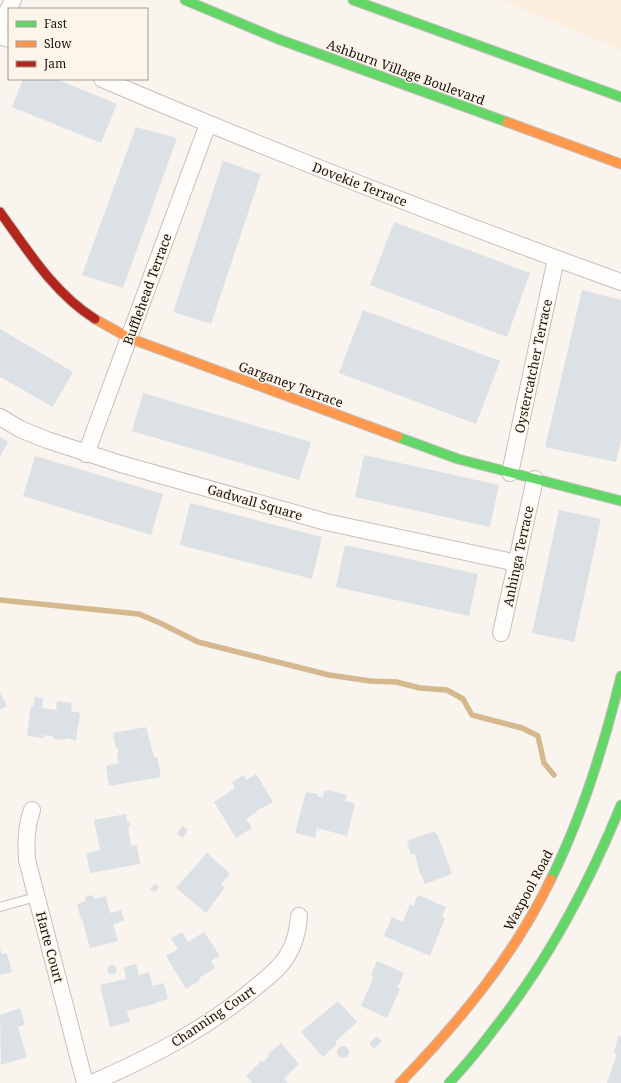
<svg xmlns="http://www.w3.org/2000/svg" width="621" height="1083" viewBox="0 0 621 1083" font-family="'Noto Serif',serif">
  <style>
    .built { fill: #fbeedf }
    .lines { fill: none; stroke-linecap: round; stroke-linejoin: round }
    .stream { stroke: #d5b88d; stroke-width: 5.5 }
    .building { fill: #dce1e6 }
    .lane-casing { stroke: #c5c0ba; stroke-width: 10 }
    .street-casing { stroke: #c5c0ba; stroke-width: 18 }
    .fast-casing { stroke: #c5c0ba; stroke-width: 11 }
    .slow-casing { stroke: #c5c0ba; stroke-width: 11 }
    .jam-casing { stroke: #c5c0ba; stroke-width: 11 }
    .lane { stroke: #fefdfc; stroke-width: 8 }
    .street { stroke: #fefdfc; stroke-width: 16 }
    .fast { stroke: #63d668; stroke-width: 9 }
    .slow { stroke: #ff974d; stroke-width: 9 }
    .jam { stroke: #b3261e; stroke-width: 9 }
    .labels { text-anchor: middle; dominant-baseline: central; stroke-width: 3; stroke-linejoin: round; paint-order: stroke }
    .street-label { font-size: 13px; fill: #18130d; stroke: #fdf5ea }
  </style>
  <rect width="100%" height="100%" fill="#f9f4ee"/>
  <path class="built" d="M501 0H621V50Z"/>
  <g class="lines">
    <path class="stream" d="M0 600 139 614 160 623 198 642 329 675 370 681 396 682 420 688 447 690 463 699 472 715 522 728 538 736 544 763 554 775"/>
  </g>
  <g class="building">
    <path d="M23 79H56L117 104 101 143 12 107Z"/>
    <path d="M136 127 177 138 123 288 82 275Z"/>
    <path d="M223 161 261 174 211 324 173 312Z"/>
    <path d="M394 222 530 273 507 337 370 285Z"/>
    <path d="M582 290 621 300V440L616 462 545 447Z"/>
    <path d="M363 310 500 361 476 424 339 373Z"/>
    <path d="M0 329 73 372 53 407 0 377Z"/>
    <path d="M143 393 311 442 299 480 132 431Z"/>
    <path d="M0 437 8 442 0 457Z"/>
    <path d="M364 455 499 485 490 527 355 497Z"/>
    <path d="M35 456 163 494 151 535 23 496Z"/>
    <path d="M190 503 322 537 312 579 180 545Z"/>
    <path d="M559 510 601 519 574 642 532 633Z"/>
    <path d="M345 545 478 574 469 616 336 587Z"/>
    <path d="M0 693 7 706 0 710Z"/>
    <path d="M35 697 43 698 42 708 56 710 57 701 72 703 71 711 80 713 76 740 65 738V740L54 739V737L44 735V738L27 736 31 706H33Z"/>
    <path d="M146 727 154 757H157L161 777 109 786 106 766 119 763 117 754 118 753V748L116 749 113 733Z"/>
    <path d="M256 774 273 802 256 811 257 812 246 819 252 828 236 838 214 802 235 788 232 782 244 775 246 780Z"/>
    <path d="M328 790 347 795 345 801 355 804 347 836 317 828 315 838 295 833 306 792 318 794 317 796 323 797 324 792Z"/>
    <path d="M126 814 127 822H129L130 827H128L131 846 137 845 140 864 90 873 86 853 100 850 94 820Z"/>
    <path d="M182 826 188 830 183 838 177 834Z"/>
    <path d="M435 831 437 835 438 834 440 844 441 843 452 874 425 884 421 874H420L415 854 411 855 407 841Z"/>
    <path d="M207 853 230 874 221 884 225 887 206 913 176 888Z"/>
    <path d="M155 884 159 887 155 892 150 889Z"/>
    <path d="M93 895 94 899 106 896 110 913 121 910 124 921 113 924 118 941 90 948 82 919 81 920 77 904 86 901 85 897Z"/>
    <path d="M418 895 446 907 442 917 445 918 430 956 384 936 392 917 403 922 410 904 413 906Z"/>
    <path d="M182 932 188 942 204 932 220 956 211 961 215 968 199 978 200 980 186 989 166 956 178 949 171 938Z"/>
    <path d="M0 949 2 954 7 953 12 972 0 975Z"/>
    <path d="M377 961 404 973 397 988 400 989 387 1018 361 1006 374 976 371 975Z"/>
    <path d="M136 964 139 975 149 972 153 986 164 983 168 999 157 1002 158 1003 127 1011 130 1022 110 1027 100 985 126 979 124 967Z"/>
    <circle cx="112" cy="970" r="4.5"/>
    <path d="M338 1001 357 1022 335 1042 337 1044 323 1057 301 1032Z"/>
    <path d="M20 1008 25 1025 18 1027 27 1057 1 1065 0 1015Z"/>
    <path d="M377 1036 382 1041 374 1049 369 1043Z"/>
    <path d="M618 1036H621V1083H607L617 1054 614 1053Z"/>
    <path d="M281 1043 299 1064 284 1078 288 1083H252L246 1076 262 1060 263 1062 269 1056 268 1054Z"/>
    <circle cx="343" cy="1052" r="6"/>
  </g>
  <g class="lines">
    <g class="lane-casing">
      <path id="lane" d="M0 907 36 897"/>
    </g>
    <g class="street-casing">
      <g id="street">
        <path d="M0 26 13 0"/>
        <path d="M0 36 9 39"/>
        <path d="M102 79C273 152 446 219 621 282"/>
        <path d="M0 417 20 429 47 440 121 464 326 522 517 563"/>
        <path d="M86 454 208 124"/>
        <path d="M510 473 556 259"/>
        <path d="M501 633 535 479"/>
        <path d="M32 810C26 827 26 842 27 860L85 1083"/>
        <path d="M92 1083C151 1057 208 1028 257 986 267 978 280 968 287 956 295 944 298 931 299 916"/>
      </g>
    </g>
    <g class="fast-casing">
      <g id="fast">
        <path d="M185 0 278 39 507 122"/>
        <path d="M353 0 621 97"/>
        <path d="M398 437 458 459 621 501"/>
        <path d="M551 879C583 814 604 746 621 676"/>
        <path d="M449 1083C465 1066 480 1048 494 1029 548 961 588 886 621 805"/>
      </g>
    </g>
    <g class="slow-casing">
      <g id="slow">
        <path d="M507 122 621 164"/>
        <path d="M95 319 129 338 398 437"/>
        <path d="M400 1083C459 1022 514 956 551 879"/>
      </g>
    </g>
    <g class="jam-casing">
      <path id="jam" d="M0 212C28 251 54 293 95 319"/>
    </g>
    <use href="#lane" class="lane"/>
    <use href="#street" class="street"/>
    <use href="#fast" class="fast"/>
    <use href="#slow" class="slow"/>
    <use href="#jam" class="jam"/>
  </g>
  <g class="labels">
    <g class="street-label">
      <text transform="translate(406 72) rotate(20)">Ashburn Village Boulevard</text>
      <text transform="translate(360 184) rotate(21)">Dovekie Terrace</text>
      <text transform="translate(147 289) rotate(-70)">Bufflehead Terrace</text>
      <text transform="translate(533 366) rotate(-78)">Oystercatcher Terrace</text>
      <text transform="translate(291 384) rotate(20)">Garganey Terrace</text>
      <text transform="translate(255 502) rotate(16)">Gadwall Square</text>
      <text transform="translate(518 556) rotate(-78)">Anhinga Terrace</text>
      <text transform="translate(528 890) rotate(-62)">Waxpool Road</text>
      <text transform="translate(50 947) rotate(75)">Harte Court</text>
      <text transform="translate(213 1016) rotate(-34)">Channing Court</text>
    </g>
  </g>
  <rect x="8" y="8" width="140" height="72" fill="#fdf5ea" stroke="#a19b92"/>
  <rect x="16" y="21" width="20" height="6" fill="#63d668" stroke="#a19b92"/>
  <text x="44" y="28" font-size="12" fill="#18130d">Fast</text>
  <rect x="16" y="41" width="20" height="6" fill="#ff974d" stroke="#a19b92"/>
  <text x="44" y="48" font-size="12" fill="#18130d">Slow</text>
  <rect x="16" y="61" width="20" height="6" fill="#b3261e" stroke="#a19b92"/>
  <text x="44" y="68" font-size="12" fill="#18130d">Jam</text>
</svg>
